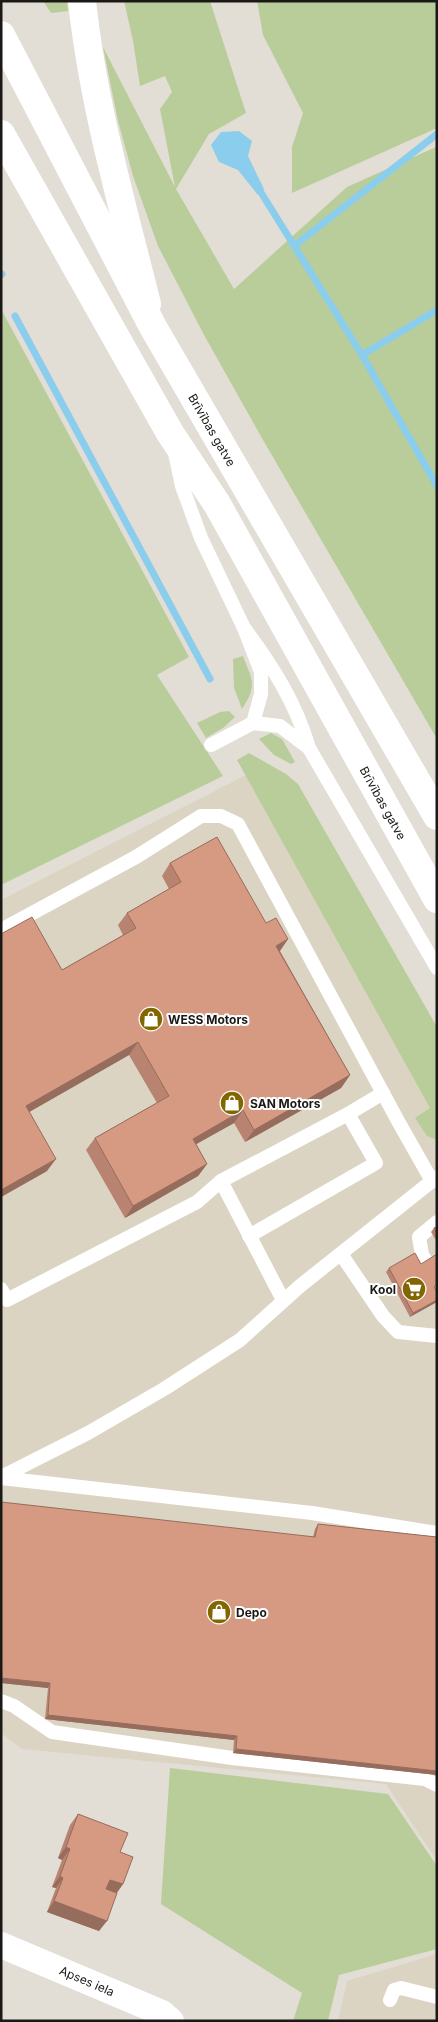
<svg xmlns="http://www.w3.org/2000/svg" width="438" height="2022" viewBox="0 0 438 2022" font-family="Inter,sans-serif">
  <style>
    .built { fill: #dbd4c3 }
    .green { fill: #b9cd9b }
    .water { fill: #8bcdec }
    .lines { fill: none; stroke-linecap: round; stroke-linejoin: round }
    .stream { stroke: #8bcdec; stroke-width: 7 }
    .lane { stroke: #fff; stroke-width: 14 }
    .street { stroke: #fff; stroke-width: 26 }
    .secondary { stroke: #fff; stroke-width: 28 }
    .highway { stroke: #fff; stroke-width: 28 }
    .wall { fill: #b88471 }
    .shaded-wall { fill: #966c5c }
    .building { fill: #d69a83; stroke: #966c5c }
    .labels { text-anchor: middle; dominant-baseline: central; stroke-width: 4; stroke-linejoin: round; paint-order: stroke }
    .street-label { font-size: 12px; fill: #1a1916; stroke: #fff }
    .poi-label { font-size: 12px; font-weight: bold; fill: #1a1916; stroke: #fff; text-anchor: start }
  </style>
  <rect width="100%" height="100%" fill="#e2ded5"/>
  <g class="built">
    <path d="M254 771 437 1106V1861L386 1784 22 1749 1 1733V900Z"/>
    <path d="M437 1954V2021H338L347 1981Z"/>
  </g>
  <g class="green">
    <path d="M43 1H67L68 11 51 13Z"/>
    <path d="M124 1H210L246 113 209 134 176 189 234 289 347 187 436 147 437 148V739L263 440 204 335 158 246 133 176 118 121 103 47 175 187 160 109 172 92 165 76 140 86 133 41Z"/>
    <path d="M257 1H437V128L292 193V147L303 113 263 35Z"/>
    <path d="M1 309 189 657 157 675 223 776 1 885Z"/>
    <path d="M243 656C252 680 258 685 242 709L234 688 233 659Z"/>
    <path d="M229 711 235 717 223 728 206 738 197 723 220 712Z"/>
    <path d="M271 733 282 739 295 762 291 764 274 755 259 739Z"/>
    <path d="M249 753 286 774 298 784 437 1027V1140L427 1136 415 1118 430 1108 237 760Z"/>
    <path d="M170 1768 388 1794 437 1866V1949L339 1975 328 2021H293L302 1993 161 1904Z"/>
  </g>
  <path class="water" d="M239 131 252 141 248 156 264 189 258 195 238 170 219 162 211 145 221 132Z"/>
  <g class="lines">
    <g class="stream">
      <path d="M257 186 362 355 437 486"/>
      <path d="M294 246 437 134"/>
      <path d="M1 275 2 274"/>
      <path d="M15 316 210 679"/>
      <path d="M362 355 437 310"/>
    </g>
    <g class="lane">
      <path d="M175 453 182 486 201 538 244 628 261 672V694L253 723"/>
      <path d="M244 628C272 665 296 703 309 748L437 968"/>
      <path d="M211 745 253 723 280 726 309 748"/>
      <path d="M1 930 136 857 201 816H221L238 824 398 1121 432 1181"/>
      <path d="M221 1181 348 1114 383 1093"/>
      <path d="M437 1222 419 1237 422 1255 437 1277"/>
      <path d="M249 1236 376 1163 348 1114"/>
      <path d="M341 1254 383 1316 398 1332 437 1336"/>
      <path d="M1 1289 7 1300 197 1202 221 1181 283 1300"/>
      <path d="M1 1477 88 1433 164 1389 240 1340 300 1286 437 1177"/>
      <path d="M1 1478 312 1513 437 1533"/>
      <path d="M1 1701 14 1706 52 1732 232 1758 425 1779 437 1785"/>
      <path d="M390 2000 394 1990 401 1988 437 1997"/>
    </g>
    <path class="street" d="M1 1945 162 2013 171 2021"/>
    <path class="secondary" d="M82 1C93 104 122 204 147 304"/>
    <g class="highway">
      <path d="M1 35 153 327 437 816"/>
      <path d="M1 134 170 433 217 504 437 899"/>
    </g>
  </g>
  <g class="wall">
    <path d="M170 863 266 923 288 939 280 951 350 1075 341 1088 245 1142 234 1123 196 1144 207 1164 198 1176 125 1218 86 1150 95 1138 157 1103 129 1055 29 1112 47 1171 1 1197 62 970 123 935 118 925 127 913 169 889 162 876Z"/>
    <path d="M437 1227V1242L431 1232 434 1228Z"/>
    <path d="M389 1268 435 1289 410 1317 386 1272Z"/>
    <path d="M318 1524 437 1537V1775L233 1753 234 1740 45 1719 48 1688 1 1683 313 1537 315 1529Z"/>
    <path d="M78 1814 120 1852 123 1884 117 1893 99 1931 47 1912 56 1888 52 1887 62 1860 58 1858 70 1825Z"/>
  </g>
  <g class="shaded-wall">
    <path d="M288 939 279 952 276 946Z"/>
    <path d="M138 1042 129 1055 17 1119 26 1106Z"/>
    <path d="M350 1075 341 1088 245 1142 254 1130Z"/>
    <path d="M243 1110 234 1123 184 1151 193 1139Z"/>
    <path d="M56 1159 47 1171 1 1197V1190Z"/>
    <path d="M207 1164 198 1176 125 1218 133 1206Z"/>
    <path d="M437 1300V1302L410 1317 413 1313Z"/>
    <path d="M1 1678 50 1683 48 1688 1 1683Z"/>
    <path d="M48 1715 237 1736 234 1740 45 1719Z"/>
    <path d="M236 1749 437 1771V1775L233 1753Z"/>
    <path d="M66 1847 70 1849 62 1860 58 1858Z"/>
    <path d="M60 1876 63 1878 56 1888 52 1887Z"/>
    <path d="M110 1880 123 1884 115 1895 103 1890Z"/>
    <path d="M54 1901 107 1921 99 1931 47 1912Z"/>
  </g>
  <g class="building">
    <path d="M217 837 266 923 276 918 288 939 276 946 350 1075 254 1130 243 1110 193 1139 207 1164 133 1206 95 1138 169 1096 138 1042 26 1106 56 1159 1 1190V934L32 917 62 970 136 928 127 913 181 882 170 863Z"/>
    <path d="M437 1227V1233L434 1228Z"/>
    <path d="M415 1253 421 1264 437 1254V1285L434 1287 437 1292V1300L413 1313 389 1268Z"/>
    <path d="M1 1502 315 1537 318 1524 437 1537V1771L236 1749 237 1736 48 1715 50 1683 1 1678Z"/>
    <path d="M78 1814 128 1833 120 1852 133 1857 123 1884 110 1880 106 1889 117 1893 107 1921 54 1901 63 1878 60 1876 70 1849 66 1847Z"/>
  </g>
  <defs>
    <g id="shop-disc" transform="scale(1.25)"><circle r="9.5" fill="#826700" stroke="#fff"/><path d="M-5-2.5h2.3a2.7 3.5 0 0 1 5.4 0H5L5.5 6h-11ZM-1.5-2.5h3a1.5 2.3 0 0 0-3 0Z" fill="#fff"/></g>
    <g id="supermarket-disc" transform="scale(1.25)"><circle r="9.5" fill="#826700" stroke="#fff"/><path d="M-6-5.5h2.5l.6 2H6L4.5 2H-2.5L-4.4-4H-6ZM-1.5 3.2a1.3 1.3 0 1 0 .1 0ZM3 3.2a1.3 1.3 0 1 0 .1 0Z" fill="#fff"/></g>
  </defs>
  <g fill-rule="evenodd">
    <use href="#shop-disc" x="151" y="1019"/>
    <use href="#shop-disc" x="232" y="1103"/>
    <use href="#supermarket-disc" x="414" y="1289"/>
    <use href="#shop-disc" x="219" y="1612"/>
  </g>
  <g class="labels">
    <g class="street-label">
      <text transform="translate(212 430) rotate(60)">Brīvības gatve</text>
      <text transform="translate(383 803) rotate(61)">Brīvības gatve</text>
      <text transform="translate(87 1981) rotate(23)">Apses iela</text>
    </g>
    <g class="poi-label">
      <text x="168" y="1019">WESS Motors</text>
      <text x="250" y="1103">SAN Motors</text>
      <text x="396" y="1289" text-anchor="end">Kool</text>
      <text x="236" y="1612">Depo</text>
    </g>
  </g>
  <rect width="438" height="2022" fill="none" stroke="#1a1916" stroke-width="5"/>
</svg>
